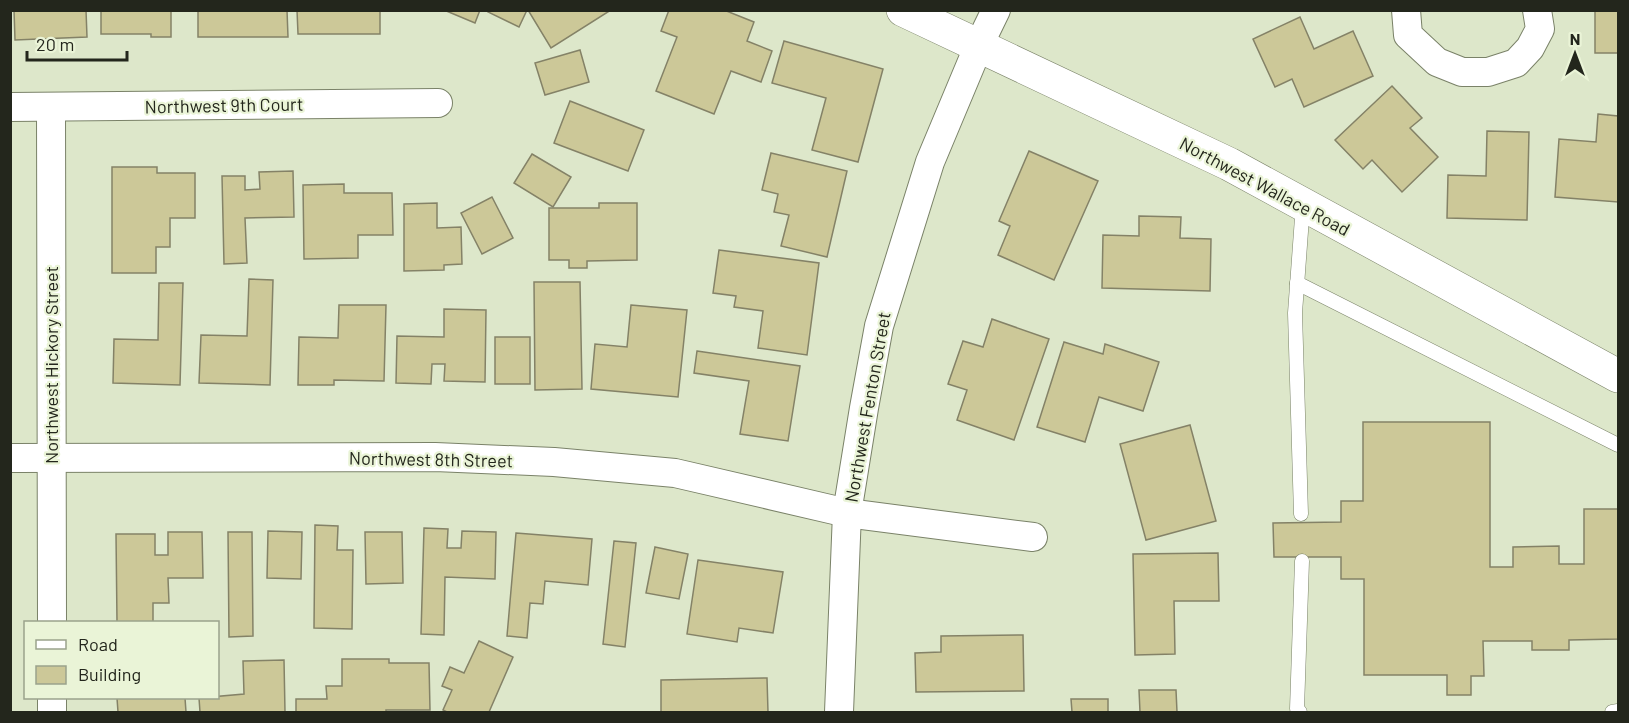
<svg xmlns="http://www.w3.org/2000/svg" width="1629" height="723" viewBox="0 0 1629 723" font-family="Barlow,sans-serif">
  <style>
    .building { fill: #ccc898; stroke: #848267; stroke-width: 1.5 }
    .lines { fill: none; stroke-linecap: round; stroke-linejoin: round }
    .service-casing { stroke: #7a8268; stroke-width: 15 }
    .minor-casing { stroke: #7a8268; stroke-width: 30 }
    .tertiary-casing { stroke: #7a8268; stroke-width: 34 }
    .service { stroke: #fff; stroke-width: 14 }
    .minor { stroke: #fff; stroke-width: 28 }
    .tertiary { stroke: #fff; stroke-width: 33 }
    .labels { text-anchor: middle; dominant-baseline: central; stroke-width: 4.5; stroke-linejoin: round; paint-order: stroke }
    .street-label { font-size: 18px; fill: #23261c; stroke: #eaf4d7 }
  </style>
  <rect width="100%" height="100%" fill="#dde7ca"/>
  <g class="building">
    <path d="M14 10H86L87 37 15 40Z"/>
    <path d="M101 10H171V37H151V34H101Z"/>
    <path d="M198 10H287L288 37H198Z"/>
    <path d="M297 10H380V34H298Z"/>
    <path d="M444 10H480L475 23Z"/>
    <path d="M489 10H527L519 27 488 12Z"/>
    <path d="M528 10H611L551 48Z"/>
    <path d="M669 10H724L754 22 747 41 772 51 761 82 731 71 714 114 656 91 677 37 661 31Z"/>
    <rect x="1595" y="10" width="23" height="43"/>
    <path d="M1300 17 1314 49 1353 31 1373 76 1304 107 1292 79 1275 87 1253 39Z"/>
    <path d="M784 41 883 69 858 162 812 150 826 98 772 83Z"/>
    <path d="M580 50 589 82 545 95 535 63Z"/>
    <path d="M1392 86 1422 118 1410 128 1438 157 1402 192 1372 160 1363 169 1335 140Z"/>
    <path d="M570 101 644 130 628 171 554 143Z"/>
    <path d="M1598 114 1618 116V202L1555 197 1559 139 1596 142Z"/>
    <path d="M1487 131 1529 132 1527 220 1447 218 1448 175 1486 176Z"/>
    <path d="M1029 151 1098 181 1054 280 998 255 1010 226 999 221Z"/>
    <path d="M771 153 847 171 827 257 781 246 789 215 774 212 778 194 762 190Z"/>
    <path d="M532 154 571 177 553 207 514 183Z"/>
    <path d="M112 167H157V173H195V218H170V247H156V273H112Z"/>
    <path d="M293 171 294 217 245 218 247 263 224 264 222 176H245V190L260 189 259 172Z"/>
    <path d="M344 184V193H392L393 235H358V258L304 259 303 185Z"/>
    <path d="M492 197 513 238 482 254 461 213Z"/>
    <path d="M437 203V228L461 227 462 264 444 265V270L404 271V204Z"/>
    <path d="M599 203H637V260L587 261V268H569V260H549V208H599Z"/>
    <path d="M1139 216 1181 217 1180 238 1211 239 1210 291 1102 288 1103 235 1139 236Z"/>
    <path d="M719 250 819 263 807 355 758 348 763 311 734 307 736 296 713 293Z"/>
    <path d="M249 279 273 280 270 385 199 383 201 335 247 336Z"/>
    <path d="M534 282H580L582 389 535 390Z"/>
    <path d="M159 283H183L180 385 113 383 114 339 158 340Z"/>
    <path d="M339 305H386L384 381 334 380V385H298L299 337 338 338Z"/>
    <path d="M631 305 687 310 678 397 591 389 595 344 627 347Z"/>
    <path d="M444 309 486 310 485 382 444 381 445 364H432L431 384 396 383 397 336 444 337Z"/>
    <path d="M992 319 1049 339 1014 440 957 420 967 390 948 384 963 341 983 347Z"/>
    <rect x="495" y="337" width="35" height="47"/>
    <path d="M1064 342 1103 354 1105 344 1159 362 1143 411 1099 397 1085 442 1037 427Z"/>
    <path d="M697 351 800 366 788 441 740 434 749 381 694 373Z"/>
    <path d="M1363 422H1490V567H1513V547L1559 546V564H1584V509H1618V639L1569 640V650H1532V641H1483L1484 676H1471V695H1447V675H1364V579H1341V557H1274L1273 523 1341 522V501H1363Z"/>
    <path d="M1190 425 1216 521 1146 540 1120 444Z"/>
    <path d="M315 525 338 526 337 550H353L352 629 314 628Z"/>
    <path d="M424 528 448 529 447 548H461L462 531 496 532 495 579 445 577 444 635 421 634Z"/>
    <path d="M268 531 302 532 301 579 267 578Z"/>
    <path d="M168 532H202L203 578H168L169 603H153V622H117L116 534H155V555H168Z"/>
    <path d="M228 532H252L253 636 229 637Z"/>
    <path d="M365 532H402L403 583 366 584Z"/>
    <path d="M516 533 592 539 588 585 545 581 543 604 530 603 527 638 507 636Z"/>
    <path d="M614 541 636 543 625 647 603 644Z"/>
    <path d="M655 547 688 554 679 599 646 593Z"/>
    <path d="M1218 553 1219 601H1174L1175 654 1135 655 1133 554Z"/>
    <path d="M698 560 783 572 773 633 739 628 737 642 687 634Z"/>
    <path d="M1023 635 1024 691 916 692 915 653 941 652V636Z"/>
    <path d="M479 641 513 657 489 712H447L443 710 452 690 442 686 450 667 464 673Z"/>
    <path d="M342 659H389V663H429L430 710H386V712H296V699H327L326 686H342Z"/>
    <path d="M284 660 285 712H200L199 698 244 694 243 661Z"/>
    <path d="M767 678 768 712H661V680Z"/>
    <path d="M1139 690H1176L1177 712H1140Z"/>
    <path d="M117 698H185L186 712H118Z"/>
    <path d="M1071 699H1108V712H1072Z"/>
  </g>
  <g class="lines">
    <g class="service-casing">
      <g id="service">
        <path d="M1297 283 1618 445"/>
        <path d="M1301 514 1295 313 1303 204"/>
        <path d="M1300 712 1297 709 1302 561"/>
        <path d="M1612 712 1618 711"/>
      </g>
    </g>
    <g class="minor-casing">
      <g id="minor">
        <path d="M1406 10 1408 35 1437 62 1462 72H1488L1516 63 1530 48 1540 29 1537 10"/>
        <path d="M10 107 438 103"/>
        <path d="M51 107 52 622"/>
        <path d="M10 458 435 457 554 462 675 473 847 513 1033 537"/>
        <path d="M52 698V712"/>
        <path d="M839 712 847 513 864 408 879 326 930 162 979 45 996 10"/>
      </g>
    </g>
    <g class="tertiary-casing">
      <path id="tertiary" d="M903 10 1229 164 1618 376"/>
    </g>
    <use href="#service" class="service"/>
    <use href="#minor" class="minor"/>
    <use href="#tertiary" class="tertiary"/>
  </g>
  <g class="labels">
    <g class="street-label">
      <text transform="translate(224 105) rotate(-1)">Northwest 9th Court</text>
      <text transform="translate(1265 186) rotate(28)">Northwest Wallace Road</text>
      <text transform="translate(51 365) rotate(-90)">Northwest Hickory Street</text>
      <text transform="translate(867 407) rotate(-80)">Northwest Fenton Street</text>
      <text transform="translate(431 459) rotate(1)">Northwest 8th Street</text>
    </g>
  </g>
  <rect width="1629" height="723" fill="none" stroke="#23261c" stroke-width="24"/>
  <rect x="24" y="621" width="195" height="78" fill="#eaf4d7" stroke="#9aa28c" stroke-width="1.5"/>
  <rect x="36" y="640" width="30" height="9" fill="#ffffff" stroke="#9aa28c" stroke-width="1.5"/>
  <text x="78" y="651" font-size="18" fill="#23261c">Road</text>
  <rect x="36" y="666" width="30" height="18" fill="#ccc898" stroke="#9aa28c" stroke-width="1.5"/>
  <text x="78" y="681" font-size="18" fill="#23261c">Building</text>
  <g transform="translate(1575 54)" stroke="#eaf4d7" stroke-width="4.5" paint-order="stroke">
  <path d="M0-4.5L10 22L0 15L-10 22Z" fill="#23261c"/>
  <text y="-9" font-size="16" font-weight="bold" text-anchor="middle" fill="#23261c">N</text>
  </g>
  <path d="M27 51v9h100v-9" fill="none" stroke="#23261c" stroke-width="3"/>
  <text x="36" y="51" font-size="18" fill="#23261c" stroke="#eaf4d7" stroke-width="4.5" paint-order="stroke">20 m</text>
</svg>
